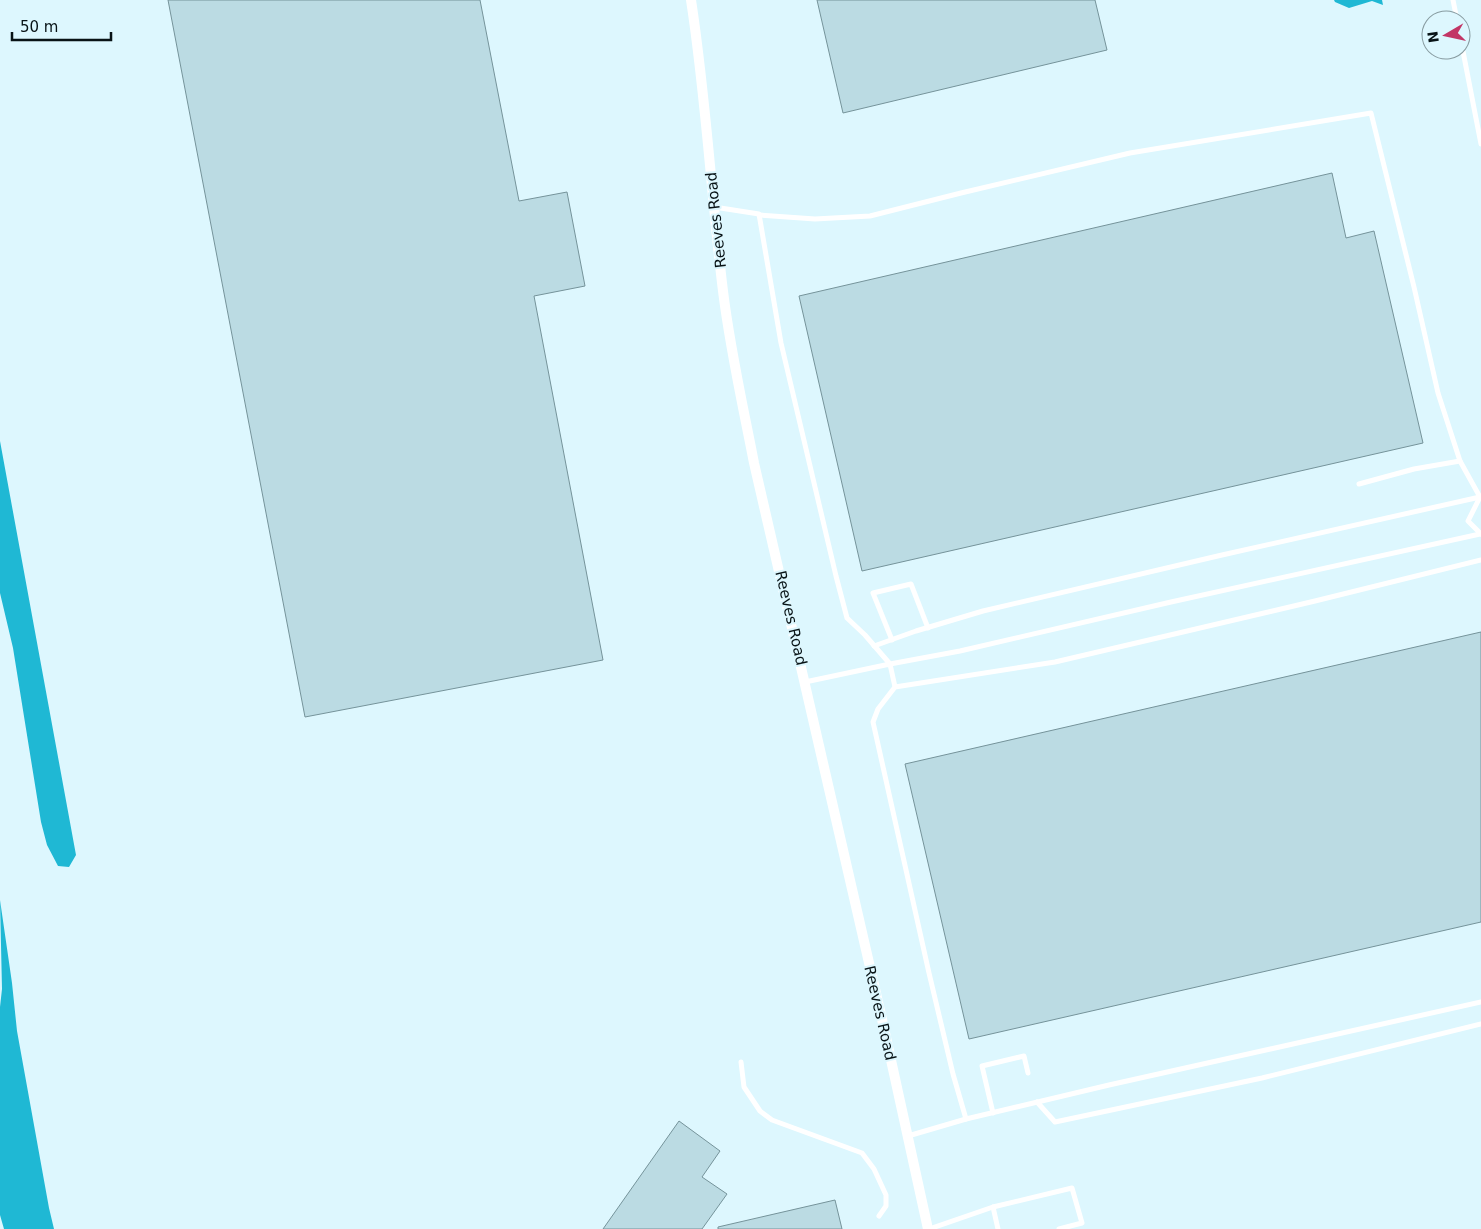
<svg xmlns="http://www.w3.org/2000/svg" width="1481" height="1229" viewBox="0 0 1481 1229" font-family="'DejaVu Sans',sans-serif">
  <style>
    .water { fill: #1fb8d4 }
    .building { fill: #bbdbe3; stroke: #75939a }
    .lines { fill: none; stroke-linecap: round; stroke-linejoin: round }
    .service { stroke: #fff; stroke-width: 5 }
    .minor { stroke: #fff; stroke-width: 10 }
    .labels { text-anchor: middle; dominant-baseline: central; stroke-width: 4; stroke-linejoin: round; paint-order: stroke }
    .street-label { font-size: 15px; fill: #081316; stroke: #ddf7fe }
  </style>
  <rect width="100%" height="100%" fill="#ddf7fe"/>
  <g class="water">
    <path d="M1334 0H1382L1383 5 1372 1 1349 8 1335 2Z"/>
    <path d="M0 441 76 855 69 867 58 866 47 845 41 822 13 648 0 593Z"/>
    <path d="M0 900 12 983 17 1031 49 1208 54 1229H4L0 1215V1007L2 989Z"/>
  </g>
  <g class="building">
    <path d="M168 0H480L519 201 567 192 585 286 534 296 603 660 305 717Z"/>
    <path d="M817 0H1095L1107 50 843 113Z"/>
    <path d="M1332 173 1346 238 1374 231 1423 443 862 571 799 296Z"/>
    <path d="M1481 632V922L969 1039 905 764Z"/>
    <path d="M679 1121 720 1151 702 1177 727 1194 702 1229H603Z"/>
    <path d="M835 1200 842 1229H718V1227Z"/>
  </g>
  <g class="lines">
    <g class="service">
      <path d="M1453 0 1457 20"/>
      <path d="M1461 41 1481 144"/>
      <path d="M714 207 759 214 781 343 836 576 847 618 865 635 890 664 960 651 1171 602 1480 534"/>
      <path d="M759 215 815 219 870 216 961 193 1130 153 1371 113 1414 287 1438 393 1460 461 1414 469 1359 484"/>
      <path d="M1480 497 1468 521 1481 534"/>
      <path d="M1481 560 1315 601 1055 662 895 687 878 709 873 722 929 973 953 1074 966 1119 1109 1085 1481 1002"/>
      <path d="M892 640 873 593 911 584 928 628"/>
      <path d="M874 646 916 631 983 611 1222 555 1480 497 1460 461"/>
      <path d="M805 682 890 664 895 687"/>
      <path d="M741 1062 744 1087 760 1111 772 1120 862 1153 874 1169 886 1195V1206L879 1216"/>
      <path d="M1037 1102 1055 1122 1262 1078 1481 1024"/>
      <path d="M993 1113 982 1066 1024 1056 1028 1073"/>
      <path d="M908 1136 966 1119"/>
      <path d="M993 1207 998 1229"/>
      <path d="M929 1229 993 1207 1072 1188 1082 1223 1059 1229"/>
    </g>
    <path class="minor" d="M691 0C706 97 711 194 723 291 730 349 743 406 754 463L884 1028 928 1229"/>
  </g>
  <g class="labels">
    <g class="street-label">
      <text transform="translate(716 220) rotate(-96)">Reeves Road</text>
      <text transform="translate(791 618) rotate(77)">Reeves Road</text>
      <text transform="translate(880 1013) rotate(77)">Reeves Road</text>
    </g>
  </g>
  <g transform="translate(1446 35) rotate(261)"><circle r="24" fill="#ddf7fe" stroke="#889ca1"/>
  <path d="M0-4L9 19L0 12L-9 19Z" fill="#c23565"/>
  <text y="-8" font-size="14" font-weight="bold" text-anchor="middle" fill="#081316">N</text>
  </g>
  <path d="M12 32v8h99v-8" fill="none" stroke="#081316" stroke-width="2.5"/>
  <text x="20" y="32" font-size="15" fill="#081316" stroke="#ddf7fe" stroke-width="4" paint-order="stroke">50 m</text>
</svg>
